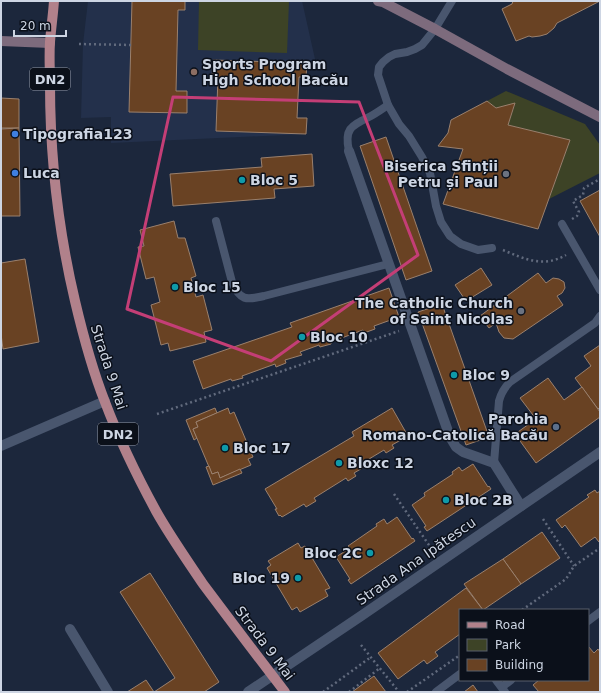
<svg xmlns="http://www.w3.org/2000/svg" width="601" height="693" viewBox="0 0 601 693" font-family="'DejaVu Sans',sans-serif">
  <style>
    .built { fill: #23304b }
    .green { fill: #3d4326 }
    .building { fill: #694223; stroke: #9a806d }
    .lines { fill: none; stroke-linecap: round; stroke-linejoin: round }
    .path { stroke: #616a7d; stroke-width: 2.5; stroke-dasharray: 2 3; stroke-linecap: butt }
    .lane { stroke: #49566e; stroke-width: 8 }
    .street { stroke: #49566e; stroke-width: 10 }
    .secondary { stroke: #7d6b7d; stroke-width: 10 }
    .primary { stroke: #b1818b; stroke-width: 10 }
    .marked { fill: none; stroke: #c43e76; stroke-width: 3; stroke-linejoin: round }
    .education-dot { fill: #8d6e63; stroke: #0b101a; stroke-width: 1.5 }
    .shop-dot { fill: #3f7fe0; stroke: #0b101a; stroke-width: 1.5 }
    .worship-dot { fill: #6b7280; stroke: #0b101a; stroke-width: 1.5 }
    .culture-dot { fill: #0f9aa8; stroke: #0b101a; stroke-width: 1.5 }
    .service-dot { fill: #5c6f8a; stroke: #0b101a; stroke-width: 1.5 }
    .labels { text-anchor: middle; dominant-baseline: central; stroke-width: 3; stroke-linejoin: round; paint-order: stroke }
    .shield { fill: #0b101a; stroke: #939aa7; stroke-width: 1 }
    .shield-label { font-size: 13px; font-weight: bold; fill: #cdd5e3 }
    .poi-label { font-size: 14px; font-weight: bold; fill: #cdd5e3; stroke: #0b101a; text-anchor: start }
    .street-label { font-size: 14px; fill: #cdd5e3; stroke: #0b101a }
  </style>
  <rect width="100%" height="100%" fill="#1c273c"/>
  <path class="built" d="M88 1H302L317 68H307L306 77H299L297 117 307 118 306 134 111 143V117L81 118 83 44Z"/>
  <g class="green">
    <path d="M199 1H289L287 53 198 50Z"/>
    <path d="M506 91 585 124 600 145V173L549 199 570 140 508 125 515 104 496 108 487 101Z"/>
  </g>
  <g class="building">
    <path d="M132 1H185V10H178L176 91H187V113L129 112Z"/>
    <path d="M513 1H600L557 23 554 28 547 34 540 36 532 37 529 36 516 41 502 9 512 4Z"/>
    <path d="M213 60 307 63 306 77H299L297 118H307L306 134 216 131 218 77H212Z"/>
    <path d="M1 98 19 99V128H1Z"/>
    <path d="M487 101 496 108 515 103 508 125 570 140 538 229 443 204 463 149 438 146 448 133 451 120Z"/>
    <path d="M19 128 20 216H1V129Z"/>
    <path d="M386 137 432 271 406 280 360 146Z"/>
    <path d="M312 154 314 186 274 189 275 198 173 206 170 174 262 167 261 158Z"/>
    <path d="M600 190V237L580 201Z"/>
    <path d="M174 221 178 238H185L196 276 191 278 196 297 203 295 212 330 204 332 206 342 170 351 168 343 161 345 151 305 160 302 154 277 146 279 138 247 144 246 140 230Z"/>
    <path d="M25 259 39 342 3 349 1 334V263Z"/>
    <path d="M481 268 492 285 466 301 455 285Z"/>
    <path d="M538 273 546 283 553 278 559 279 564 282 565 288 562 293 557 296 563 305 513 339 504 338 499 332 496 323 489 328 480 316Z"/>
    <path d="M389 288 399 317 374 326 375 329 364 333 363 330 331 342V344L320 347 319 345 300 352 302 355 285 360 286 363 276 367 275 364 242 376 243 378 232 381 231 379 203 389 193 361 292 327 290 323Z"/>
    <path d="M442 304 489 437 466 445 418 312Z"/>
    <path d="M600 345V407L598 409 575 378 591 366 584 356Z"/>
    <path d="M548 378 564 400 582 387 600 412V417L536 463 515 434 536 419 520 398Z"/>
    <path d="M215 408 217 413 196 422 198 427 193 429 197 438 194 440 186 420Z"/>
    <path d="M228 408 230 414 234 412 253 457 248 459 251 465 220 478 218 472 212 474 193 429 198 427 196 422Z"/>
    <path d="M392 408 408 436 392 445 394 448 386 453 384 450 369 459 371 463 354 473 356 476 348 481 346 478 314 498 316 501 306 507 304 504 282 517 280 515 279 516 275 509H277L265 489 354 436 352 432Z"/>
    <path d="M473 464 488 487 489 486 491 489 427 531 424 527 426 526 412 505 425 496 424 493 453 474 452 472 459 467 462 471Z"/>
    <path d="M209 466 212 474 218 472 220 478 240 469 242 473 213 485 206 467Z"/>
    <path d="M595 490 597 493 600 491V542H599L595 537 581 547 565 525 562 528 556 520 589 497 587 495Z"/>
    <path d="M397 517 412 539 413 538 415 541 351 584 348 580 350 579 336 557 350 548 348 546 377 526 376 524 384 519 387 524Z"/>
    <path d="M542 532 560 558 521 584 503 559Z"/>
    <path d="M298 543 301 548 305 546 330 588 325 590 328 596 300 612 297 607 292 610 267 568 271 565 268 561Z"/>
    <path d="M503 559 521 584 483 610 464 584Z"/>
    <path d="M150 573 219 682 204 692H127L146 680 154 692 175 678 120 592Z"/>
    <path d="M466 588 483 610H460V634L435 652 438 656 427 664 424 660 398 679 378 653Z"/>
    <path d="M588 646 594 653 598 649 600 652V692H539L533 685 539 680H588Z"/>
    <path d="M374 676 386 692H352Z"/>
    <path d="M473 685 478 692H464Z"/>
  </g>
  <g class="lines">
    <g class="path">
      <path d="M79 44 131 45"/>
      <path d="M572 219 577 216 579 212 573 201 583 195 584 188 600 179"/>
      <path d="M503 250C524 259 544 268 566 255"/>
      <path d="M157 414 399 331"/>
      <path d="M394 494 433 551"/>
      <path d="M543 519 574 566"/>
      <path d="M522 610 566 579 574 566 600 548"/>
      <path d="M361 645 399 692"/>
      <path d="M323 692 371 657"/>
      <path d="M349 692 380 668"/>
      <path d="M407 692 460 655"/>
    </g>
    <g class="lane">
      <path d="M452 1 435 29 422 45 415 49 407 52 395 54 389 57 383 62 379 67 378 75 388 105 399 124 409 136 422 157 430 173 436 206 441 222 450 236 461 244 478 250 492 248"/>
      <path d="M349 151C344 129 351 126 369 117 375 114 382 109 388 105"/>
      <path d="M216 221 232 282C240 301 246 300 264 296L388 264"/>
      <path d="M562 224 600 290"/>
      <path d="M494 463 499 401C501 393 504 388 510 382L595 323 600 316"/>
      <path d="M588 621 600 612"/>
      <path d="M496 680 505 692"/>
      <path d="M502 687 511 680"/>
      <path d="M436 692 460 674"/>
    </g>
    <g class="street">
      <path d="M349 151 450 437 456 447 463 452 494 463 521 506"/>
      <path d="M1 446 105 401"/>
      <path d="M70 629 108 692"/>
      <path d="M248 692 361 616 600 452"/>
    </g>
    <g class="secondary">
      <path d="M378 1 383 2 435 29 507 69 600 117"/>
      <path d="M1 41 50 43"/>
    </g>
    <path class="primary" d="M54 1C53 15 51 29 50 42 49 56 50 70 50 84 50 157 58 229 75 301 83 335 92 369 105 402 119 439 137 476 156 511 170 536 187 560 203 584 230 620 257 656 285 692"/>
  </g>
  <path class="marked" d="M173 97 359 102 418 255 271 361 127 309Z"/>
  <circle class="education-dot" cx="194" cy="72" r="4"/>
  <g class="shop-dot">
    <circle cx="15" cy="134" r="4"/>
    <circle cx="15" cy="173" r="4"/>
  </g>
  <g class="worship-dot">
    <circle cx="506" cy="174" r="4"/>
    <circle cx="521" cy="311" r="4"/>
  </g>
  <g class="culture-dot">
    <circle cx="242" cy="180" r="4"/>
    <circle cx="175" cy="287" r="4"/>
    <circle cx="302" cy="337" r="4"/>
    <circle cx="454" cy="375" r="4"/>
    <circle cx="225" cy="448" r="4"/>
    <circle cx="339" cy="463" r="4"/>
    <circle cx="446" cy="500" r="4"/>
    <circle cx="370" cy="553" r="4"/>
    <circle cx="298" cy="578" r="4"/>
  </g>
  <circle class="service-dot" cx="556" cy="427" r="4"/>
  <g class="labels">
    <g class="shield">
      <rect x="30" y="68" width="40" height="22" rx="3"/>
      <rect x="98" y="423" width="40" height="22" rx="3"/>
    </g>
    <g class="shield-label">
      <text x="50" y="79">DN2</text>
      <text x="118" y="434">DN2</text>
    </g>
    <g class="poi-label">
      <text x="202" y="64">Sports Program<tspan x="202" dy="16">High School Bacău</tspan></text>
      <text x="23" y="134">Tipografia123</text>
      <text x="498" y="166" text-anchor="end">Biserica Sfinții<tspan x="498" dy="16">Petru și Paul</tspan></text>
      <text x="23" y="173">Luca</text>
      <text x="250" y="180">Bloc 5</text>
      <text x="183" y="287">Bloc 15</text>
      <text x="513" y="303" text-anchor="end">The Catholic Church<tspan x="513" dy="16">of Saint Nicolas</tspan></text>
      <text x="310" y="337">Bloc 10</text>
      <text x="462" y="375">Bloc 9</text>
      <text x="548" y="419" text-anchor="end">Parohia<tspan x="548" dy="16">Romano-Catolică Bacău</tspan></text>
      <text x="233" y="448">Bloc 17</text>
      <text x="347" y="463">Bloxc 12</text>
      <text x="454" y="500">Bloc 2B</text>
      <text x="362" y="553" text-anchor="end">Bloc 2C</text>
      <text x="290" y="578" text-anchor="end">Bloc 19</text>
    </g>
    <g class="street-label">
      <text transform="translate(109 367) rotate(72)">Strada 9 Mai</text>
      <text transform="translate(416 561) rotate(-35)">Strada Ana Ipătescu</text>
      <text transform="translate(265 643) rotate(53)">Strada 9 Mai</text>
    </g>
  </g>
  <rect width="601" height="693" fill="none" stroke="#cdd5e3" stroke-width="4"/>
  <rect x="459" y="609" width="130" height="72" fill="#0b101a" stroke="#595f6a"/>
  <rect x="467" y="622" width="20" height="6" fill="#b1818b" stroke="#595f6a"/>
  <text x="495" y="629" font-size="12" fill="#cdd5e3">Road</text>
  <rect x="467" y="639" width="20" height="12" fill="#3d4326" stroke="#595f6a"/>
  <text x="495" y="649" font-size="12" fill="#cdd5e3">Park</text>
  <rect x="467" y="659" width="20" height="12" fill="#694223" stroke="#595f6a"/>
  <text x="495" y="669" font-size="12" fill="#cdd5e3">Building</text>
  <path d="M14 30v6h52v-6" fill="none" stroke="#cdd5e3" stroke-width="2"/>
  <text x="20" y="30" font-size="12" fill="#cdd5e3" stroke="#0b101a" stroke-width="3" paint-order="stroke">20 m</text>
</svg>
